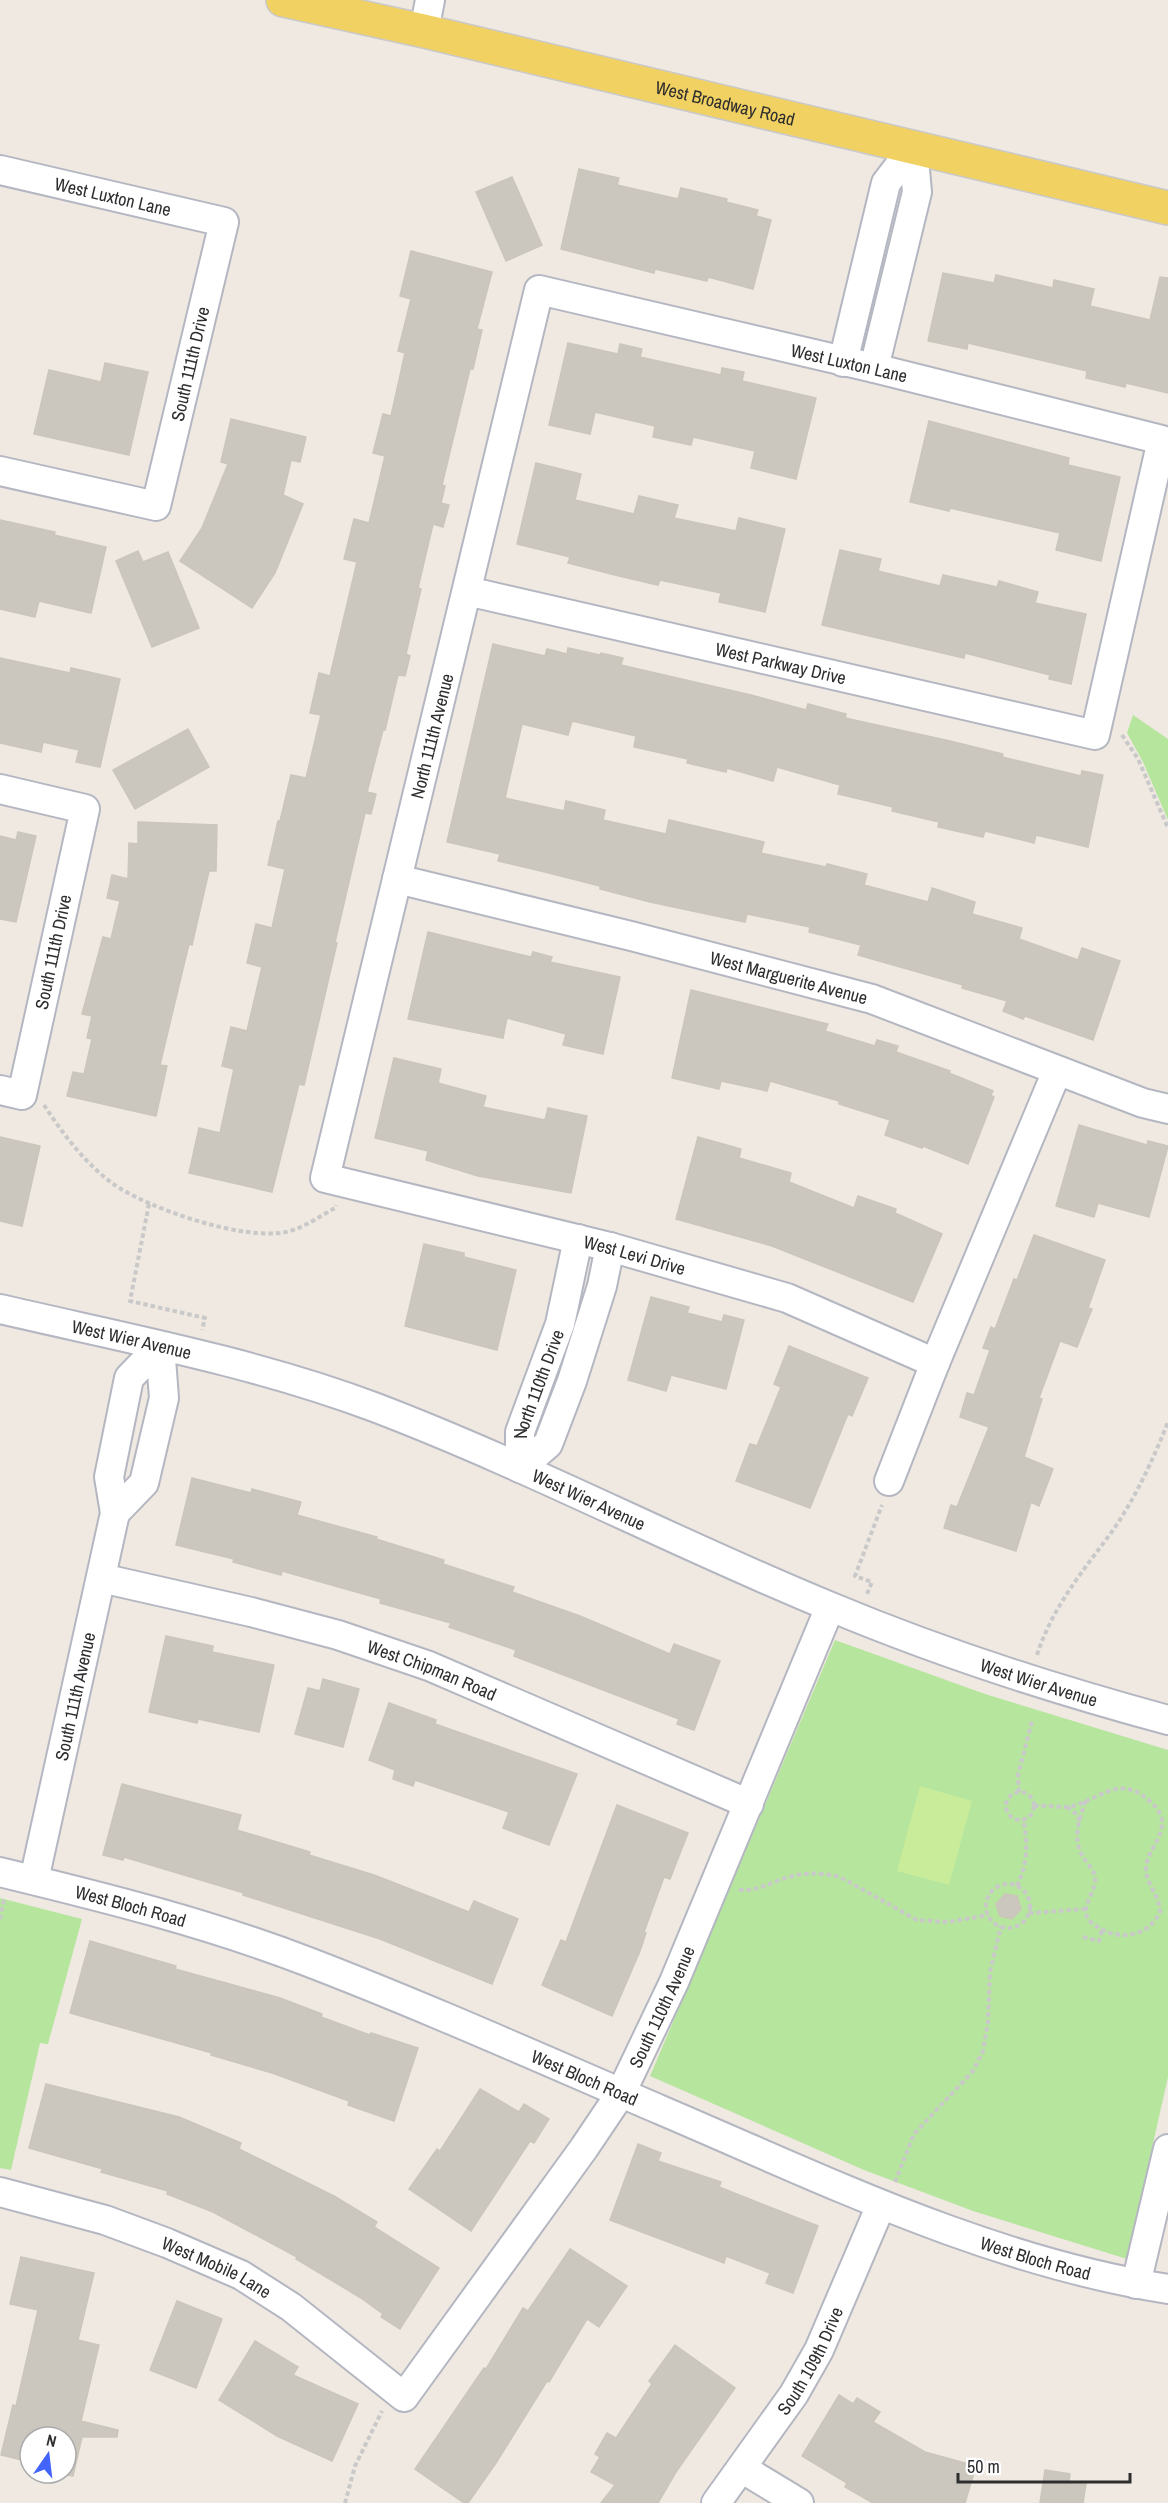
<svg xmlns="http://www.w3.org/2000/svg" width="1168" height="2503" viewBox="0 0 1168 2503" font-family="'Archivo Narrow',sans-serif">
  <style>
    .green { fill: #b6e59e }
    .pitch { fill: #c9ec9a }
    .building { fill: #cbc7bf; stroke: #cbc5ba; stroke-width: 1.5 }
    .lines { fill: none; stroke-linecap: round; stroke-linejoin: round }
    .minor-casing { stroke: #b4b7c1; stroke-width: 32 }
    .major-casing { stroke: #c9c9c9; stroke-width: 36 }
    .path { stroke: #c9c9c9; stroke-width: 4; stroke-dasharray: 4.5 3; stroke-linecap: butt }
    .minor { stroke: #fff; stroke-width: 28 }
    .major { stroke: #f2d163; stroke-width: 33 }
    .labels { text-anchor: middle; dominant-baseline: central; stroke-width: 5; stroke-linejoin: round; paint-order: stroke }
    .street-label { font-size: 18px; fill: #2e2e2e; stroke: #fff }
  </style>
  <rect width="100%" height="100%" fill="#efe9e1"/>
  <g class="green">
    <path d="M1133 715 1168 739V820L1143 762 1127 733Z"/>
    <path d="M835 1640 985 1694 1168 1750V2077L1127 2259 973 2211 864 2170 650 2076Z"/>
    <path d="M0 1898 82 1919 48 2044 40 2043 11 2170 0 2168Z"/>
  </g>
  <path class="pitch" d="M920 1786 972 1801 949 1885 897 1871Z"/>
  <g class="building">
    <path d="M579 169 619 178 617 185 678 199 681 188 727 199 726 202 758 210 756 216 771 220 753 289 708 277 707 281 655 269 654 273 561 249Z"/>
    <path d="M512 177 542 245 506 261 476 192Z"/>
    <path d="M411 251 492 272 477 329 482 330 473 369H470L442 485 445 486 441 503 449 505 443 527 433 524 418 588 421 589 406 654 410 656 405 676 398 675 385 730H383L367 792 376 794 371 814 365 813 335 942 337 943 304 1085 299 1084 272 1192 189 1173 199 1128 220 1133 234 1069 222 1066 231 1027 247 1031 262 967 247 963 256 924 272 928 285 869 268 865 278 821H280L291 775 306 778 321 715 310 713 319 673 330 676 357 562 344 559 354 519 369 523 385 456 373 453 383 414 391 416 405 353 398 351 411 299 400 296Z"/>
    <path d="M943 273 994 283 996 275 1053 288 1054 280 1094 289 1090 306 1150 320 1160 277 1168 278V393L1126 383 1125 387 1086 378 1087 371 968 343 967 349 928 341Z"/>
    <path d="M568 343 618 354 620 344 642 349 640 357 721 375 722 368 744 372 742 381 816 398 796 479 751 468 755 451 693 437 691 445 653 437 655 426 595 412 590 434 549 425Z"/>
    <path d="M105 363 148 372 129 455 34 434 49 370 101 382Z"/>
    <path d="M231 419 306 437 300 462 291 460 283 495 303 504 275 573 252 608 180 561 202 528 228 464 221 462Z"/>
    <path d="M929 421 1069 458 1068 465 1120 477 1101 561 1056 550 1060 533 950 508 949 511 910 502Z"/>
    <path d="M536 463 581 474 575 500 634 514 639 496 678 505 674 518 736 531 739 518 785 529 765 612 719 602 721 593 660 580 658 585 619 576 568 563 570 557 517 544Z"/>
    <path d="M0 520 55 532 54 535 106 547 91 613 39 601 35 617 0 609Z"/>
    <path d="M840 550 881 559 878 571 940 586 943 575 997 587 999 581 1038 592 1035 603 1086 614 1071 684 1049 679 1050 675 965 653 964 658 822 625Z"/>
    <path d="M138 551 143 562 168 552 199 628 152 647 116 561Z"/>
    <path d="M493 644 545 656 547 649 567 654 568 648 600 655 601 653 623 658 621 665 638 669 751 695 806 710 808 704 846 714 845 718 950 741 1003 754 1002 757 1081 776 1082 771 1103 775 1088 847 1036 835 1034 843 985 831 983 837 938 827 939 822 892 811 893 807 838 794 840 785 777 767 773 781 727 768 726 772 687 763 688 759 634 747 636 736 572 721 568 735 522 724 505 798 564 811 566 801 605 810 603 820 666 834 669 820 764 842 761 853 826 867 827 864 867 874 864 885 928 902 932 888 975 902 972 914 1022 928 1019 939 1078 960 1082 948 1120 961 1093 1040 1025 1016 1023 1019 1003 1011 1007 1001 962 988 963 985 858 955 861 945 809 932 810 927 747 914 745 922 650 902 600 889V886L549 873 498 861 500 854 447 842Z"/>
    <path d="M0 658 70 673 71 668 120 679 100 767 76 762 79 750 43 742 41 752 0 743Z"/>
    <path d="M188 729 209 767 135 809 113 770Z"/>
    <path d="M138 822 217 825 216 871H209L192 945 189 944 175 1002 160 1065 167 1066 156 1116 67 1096 73 1072 84 1074 92 1039 87 1038 92 1016 82 1014 103 937 111 939 120 901 107 898 112 875 128 879 129 843 138 844Z"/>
    <path d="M18 832 36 836 16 922 0 919V836L16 840Z"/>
    <path d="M428 932 531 957 533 952 552 957 550 962 620 977 603 1054 563 1045 566 1034 507 1018 503 1038 408 1019Z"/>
    <path d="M691 990 828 1024 825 1031 875 1046 877 1040 898 1046 896 1052 950 1071 949 1073 993 1091 991 1095 994 1097 968 1164 923 1146 922 1148 885 1135 890 1120 839 1104V1101L770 1081 767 1091 721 1081 719 1089 672 1078Z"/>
    <path d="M394 1058 441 1069 438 1083 486 1096 483 1107 545 1120 548 1108 587 1116 571 1193 478 1176 426 1160 428 1151 375 1138Z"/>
    <path d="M1079 1125 1147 1145 1148 1141 1168 1146 1149 1217 1098 1203 1094 1217 1056 1206Z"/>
    <path d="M0 1137 40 1146 22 1226 0 1221Z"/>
    <path d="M698 1137 741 1149 739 1158 791 1173 789 1182 854 1208 858 1196 896 1209 895 1213 942 1234 913 1302 772 1246 676 1219Z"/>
    <path d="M1034 1235 1105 1260 1088 1308 1092 1309 1077 1347 1060 1341 1039 1398 1042 1399 1024 1457 1053 1469 1039 1506 1031 1502 1016 1551 944 1528 951 1505 957 1507 989 1427 960 1417 967 1393 974 1395 990 1350 983 1348 991 1327 995 1329 1014 1279 1017 1280Z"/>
    <path d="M424 1244 464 1253V1257L516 1270 497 1350 405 1326Z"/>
    <path d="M651 1297 689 1307 687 1313 722 1322 724 1315 744 1320 726 1389 671 1375 666 1391 628 1380Z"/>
    <path d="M789 1346 868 1378 852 1416 848 1414 810 1508 736 1481 750 1444 757 1446 781 1387 774 1384Z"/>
    <path d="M192 1478 251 1493 252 1489 301 1502 297 1515 377 1537 376 1539 444 1560 443 1564 514 1587 512 1592 580 1616 670 1654 674 1644 720 1661 694 1730 677 1724 679 1719 514 1656 516 1650 449 1627 451 1623 380 1603 381 1599 282 1571 281 1575 233 1562 234 1559 176 1545Z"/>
    <path d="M166 1636 213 1646 212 1652 274 1665 259 1732 198 1719 197 1723 149 1712Z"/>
    <path d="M323 1679 359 1689 343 1747 295 1734 308 1688 320 1691Z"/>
    <path d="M389 1703 436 1720 435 1724 577 1774 549 1845 503 1828 509 1812 415 1780 413 1786 393 1779 395 1770 369 1760Z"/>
    <path d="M122 1784 241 1815 237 1830 310 1852 309 1855 374 1875 469 1912 474 1901 518 1919 492 1984 380 1939 243 1895 244 1893 124 1857 123 1860 103 1855Z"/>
    <path d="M617 1805 688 1833 670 1879 664 1877 644 1932 646 1933 640 1951 612 2016 542 1985 561 1940 566 1942Z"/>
    <path d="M1005 1894 1017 1896 1021 1909 1012 1919 1000 1916 996 1904Z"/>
    <path d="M90 1941 176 1966 175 1969 280 1998 322 2014 321 2017 370 2035 371 2033 418 2048 394 2121 348 2105 349 2101 272 2073 211 2055 212 2053 70 2013Z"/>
    <path d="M46 2084 179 2117 241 2143 239 2149 334 2196 377 2222 374 2227 439 2268 400 2329 381 2317 383 2314 361 2298 296 2259 297 2257 213 2212 167 2194 168 2191 101 2172 103 2169 29 2148Z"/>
    <path d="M480 2089 519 2112 524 2104 549 2119 534 2143 530 2141 471 2231 409 2189 437 2149 440 2151Z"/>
    <path d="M638 2144 661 2153 658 2161 721 2182 719 2187 818 2226 793 2293 766 2283 770 2273 726 2256 724 2263 610 2220Z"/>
    <path d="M570 2249 627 2286 599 2327 587 2319 549 2382 547 2381 496 2463 468 2503H464L415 2469 484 2368 486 2369 523 2308 528 2311Z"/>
    <path d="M21 2257 94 2273 78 2340 99 2345 81 2421 118 2430 117 2437H82L73 2476 66 2475V2437H30V2462L1 2455 13 2405 16 2406 38 2310 10 2304Z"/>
    <path d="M177 2301 222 2319 196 2388 150 2370Z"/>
    <path d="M255 2341 298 2367 293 2375 358 2404 332 2461 277 2436 219 2400Z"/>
    <path d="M675 2345 735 2388 676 2472 658 2503H601L615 2485 591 2472 600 2457 595 2454 607 2433 616 2438 652 2384 649 2381Z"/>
    <path d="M839 2395 853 2404 857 2398 880 2412 873 2422 925 2452 976 2466 965 2503H873L845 2487 847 2483 802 2456Z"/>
    <path d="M1045 2470 1070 2474 1069 2482 1086 2484 1083 2503H1040Z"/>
  </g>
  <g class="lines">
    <g class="minor-casing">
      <g id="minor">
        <path d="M424 31 430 0"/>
        <path id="s1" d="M0 170 224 222 156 506 0 471"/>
        <path d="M843 362 886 183 913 148"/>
        <path d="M874 368 917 192 913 148"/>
        <path id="s2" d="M467 591 1095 735 1162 440 874 368 539 290 538 294 325 1178 610 1247 787 1298 935 1363"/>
        <path d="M0 789 85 809 22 1095 0 1090"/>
        <path id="s3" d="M397 879 631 936 872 999 1143 1103 1168 1109"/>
        <path id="s4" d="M0 1309C125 1338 254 1362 374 1407 529 1466 677 1544 831 1607 941 1653 1053 1689 1168 1720"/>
        <path d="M520 1468 548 1444 572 1381 602 1286 610 1247"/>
        <path id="s5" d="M520 1468V1432L560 1324 578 1239"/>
        <path d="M889 1481 935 1363 1057 1071"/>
        <path d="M115 1513 144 1483 164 1398 160 1346"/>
        <path id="s6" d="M101 1578 251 1612 338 1635 429 1666 749 1804"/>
        <path id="s7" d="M0 1872C103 1897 207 1923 306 1961 426 2007 544 2060 663 2111 827 2181 990 2261 1168 2289"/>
        <path id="s8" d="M34 1880 115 1513 109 1477 129 1378 160 1346"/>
        <path id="s9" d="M0 2192 105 2220 167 2243 241 2275 291 2307 404 2397 584 2148 621 2093 674 1982 830 1607"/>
        <path d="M1136 2284 1168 2149"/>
        <path d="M743 2469 799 2503"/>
        <path id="s10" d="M716 2503 794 2394 819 2350 881 2205"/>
      </g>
    </g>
    <g class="major-casing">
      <g id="major">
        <path id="s11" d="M283 0 424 31 1168 208"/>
      </g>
    </g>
    <g class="path">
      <path d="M1122 735 1138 759 1168 828"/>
      <path d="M44 1105C63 1134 84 1162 112 1183 148 1209 243 1241 286 1232 302 1229 320 1216 335 1208L336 1205"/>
      <path d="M149 1204 130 1301 205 1318 202 1330"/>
      <path d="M867 1594 872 1582 855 1576 882 1505"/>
      <path d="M1037 1655C1052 1608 1082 1572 1111 1533 1135 1499 1153 1460 1168 1422"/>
      <path d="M1019 1792 1018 1775 1032 1721"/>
      <circle cx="1020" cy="1806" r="14"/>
      <path d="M1034 1806C1045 1805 1055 1807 1066 1807 1094 1805 1117 1772 1147 1799 1154 1804 1161 1812 1162 1821 1163 1839 1146 1852 1146 1869 1146 1884 1160 1896 1160 1912 1149 1935 1123 1941 1101 1929 1096 1926 1090 1923 1087 1917 1082 1904 1097 1890 1095 1877 1094 1870 1087 1863 1083 1857 1072 1840 1079 1819 1086 1800"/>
      <path d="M1067 1807 1075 1813 1080 1821"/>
      <circle cx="1008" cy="1906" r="22"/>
      <path d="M1017 1886C1028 1863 1028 1843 1023 1819"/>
      <path d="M739 1890C755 1891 766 1885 780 1880 800 1872 820 1872 840 1877L917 1920 948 1922 988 1915"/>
      <path d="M1029 1913 1086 1909"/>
      <path d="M0 1919 4 1899"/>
      <path d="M1083 1937 1099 1941 1102 1930"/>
      <path d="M895 2182 914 2134 973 2071 983 2051 988 2022 990 1972 1001 1926"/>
      <path d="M345 2503 355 2466 382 2411"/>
    </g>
    <use href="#minor" class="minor"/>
    <use href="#major" class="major"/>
  </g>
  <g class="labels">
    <g class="street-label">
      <text stroke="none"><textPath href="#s11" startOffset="454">West Broadway Road</textPath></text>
      <text stroke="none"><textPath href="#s1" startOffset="116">West Luxton Lane</textPath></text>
      <text transform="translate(849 363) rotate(13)">West Luxton Lane</text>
      <text transform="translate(190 364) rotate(-77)">South 111th Drive</text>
      <text stroke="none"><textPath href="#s2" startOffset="322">West Parkway Drive</textPath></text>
      <text transform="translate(432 736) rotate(-76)">North 111th Avenue</text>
      <text transform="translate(53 952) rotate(-78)">South 111th Drive</text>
      <text stroke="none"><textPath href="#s3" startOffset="404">West Marguerite Avenue</textPath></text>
      <text stroke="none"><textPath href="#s2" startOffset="2820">West Levi Drive</textPath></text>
      <text stroke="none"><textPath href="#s4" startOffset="135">West Wier Avenue</textPath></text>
      <text stroke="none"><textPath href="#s5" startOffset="87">North 110th Drive</textPath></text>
      <text stroke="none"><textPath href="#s4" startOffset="621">West Wier Avenue</textPath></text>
      <text stroke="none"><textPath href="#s6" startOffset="344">West Chipman Road</textPath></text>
      <text stroke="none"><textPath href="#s4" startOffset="1107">West Wier Avenue</textPath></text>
      <text stroke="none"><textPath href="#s8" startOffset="188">South 111th Avenue</textPath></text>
      <text stroke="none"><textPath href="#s7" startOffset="135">West Bloch Road</textPath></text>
      <text stroke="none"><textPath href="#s9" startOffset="928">South 110th Avenue</textPath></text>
      <text stroke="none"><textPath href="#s7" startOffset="621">West Bloch Road</textPath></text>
      <text stroke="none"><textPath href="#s7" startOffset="1107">West Bloch Road</textPath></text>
      <text stroke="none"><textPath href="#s9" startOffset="230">West Mobile Lane</textPath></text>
      <text stroke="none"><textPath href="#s10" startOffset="171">South 109th Drive</textPath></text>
    </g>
  </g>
  <g transform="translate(48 2455) rotate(14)"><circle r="28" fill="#ffffff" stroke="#ababab" stroke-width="1.5"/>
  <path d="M0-4.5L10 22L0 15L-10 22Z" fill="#4264fb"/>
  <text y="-9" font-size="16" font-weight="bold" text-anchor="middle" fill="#2e2e2e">N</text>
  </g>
  <path d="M958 2473v9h172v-9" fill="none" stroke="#2e2e2e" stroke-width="3"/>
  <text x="967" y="2473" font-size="18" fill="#2e2e2e" stroke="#ffffff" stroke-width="4.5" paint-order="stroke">50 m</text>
</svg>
